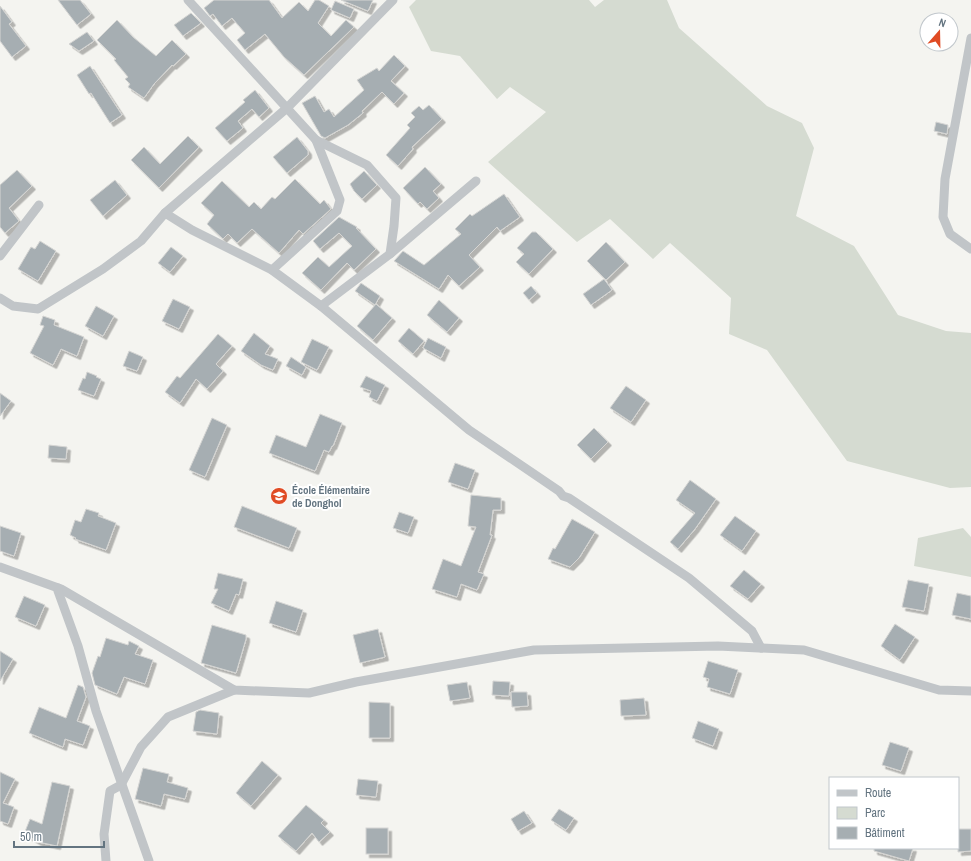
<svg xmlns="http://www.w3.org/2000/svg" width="971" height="861" viewBox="0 0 971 861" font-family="'Archivo Narrow',sans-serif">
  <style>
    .green { fill: #d5dbd1 }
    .building { fill: #a6aeb2; stroke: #d5d5d3; filter: url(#shadow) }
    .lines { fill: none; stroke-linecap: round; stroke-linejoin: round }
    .street { stroke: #c1c5c8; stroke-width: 9 }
    .labels { text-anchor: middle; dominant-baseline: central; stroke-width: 4; stroke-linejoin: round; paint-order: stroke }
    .poi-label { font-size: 11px; font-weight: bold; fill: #637480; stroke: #fff; text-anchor: start }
  </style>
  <defs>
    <filter id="shadow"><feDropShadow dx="3.5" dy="3.5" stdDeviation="0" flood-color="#0004"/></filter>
  </defs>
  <rect width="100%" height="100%" fill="#f4f4f0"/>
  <g class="green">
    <path d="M416 0H589L595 7 604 0H667L679 28 767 106 802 123 814 148 796 216 854 246 898 315 946 331 971 333V487L950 488 847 461 767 350 729 334 731 298 670 243 653 259 610 219 577 242 488 162 546 112 510 87 497 99 460 56 431 51 409 7Z"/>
    <path d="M963 528 971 537V577L914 566 918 538Z"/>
  </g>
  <g class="building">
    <path d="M58 0H80L91 14 77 25Z"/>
    <path d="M214 0H269L282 18 299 2 308 11 315 0H319L329 6 318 23 331 36 346 20 354 27 304 75 284 57 265 34 245 50 237 40 245 33 232 18 222 26 213 14 210 16 204 8Z"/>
    <path d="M341 0H373L368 11Z"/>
    <path d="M335 1 354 9 350 18 331 10Z"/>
    <path d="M0 6 12 22 9 24 26 46 12 57 0 41Z"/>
    <path d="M191 13 201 23 183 36 174 25Z"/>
    <path d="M117 20 133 37 156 56 172 40 186 54 173 66 172 65 154 84 144 98 128 87 130 84 125 79 128 77 114 60 116 59 97 40Z"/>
    <path d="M87 32 94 41 79 51 69 44Z"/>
    <path d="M394 55 405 66 391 81 404 93 394 104 382 92 362 111 363 113 348 125 325 138 321 136 302 103 315 96 324 112 329 109 334 117 364 90 357 80 377 68 379 71Z"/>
    <path d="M90 66 122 115 110 123 91 93 89 94 77 75Z"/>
    <path d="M255 90 269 108 259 117 252 109 238 121 243 128 227 141 215 128 245 102 243 100Z"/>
    <path d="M429 105 442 119 412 147 413 149 398 166 386 155 410 128 407 125 415 117 411 113 419 106 423 110Z"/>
    <path d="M936 122 948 125 947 134 934 131Z"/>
    <path d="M188 136 199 147 159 188 131 160 144 147 160 164Z"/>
    <path d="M297 137 308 151V155L287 173 273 157Z"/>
    <path d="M425 167 441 184 433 191 439 198 427 209 420 202 418 204 403 188Z"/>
    <path d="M17 170 32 186 9 208 19 221 5 233 0 227V185Z"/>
    <path d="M364 171 377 185 362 199 354 191 350 184Z"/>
    <path d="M295 179 320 204 324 200 331 209 303 234 299 230 279 253 252 229 237 243 228 234 223 239 207 224 214 215 201 203 222 181 249 207 254 202 261 209 272 197 275 199Z"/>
    <path d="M115 180 127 195 103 216 90 200Z"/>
    <path d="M504 194 520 217 500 231 497 227 469 255 480 267 459 286 448 275 439 289 394 261 403 251 424 265 461 234 455 229 470 214 472 216Z"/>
    <path d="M339 217 357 227 356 228 376 249 354 270 347 263 321 290 302 273 318 257 329 267 352 246 339 233 320 249 313 241Z"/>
    <path d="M532 232H536L553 249 529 274 516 262 524 254 517 248Z"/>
    <path d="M40 241 56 251 38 281 18 269 31 247 35 249Z"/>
    <path d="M606 242 625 262 606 280 587 261Z"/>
    <path d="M171 247 183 256 170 272 158 263Z"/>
    <path d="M604 279 612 290 591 305 583 294Z"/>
    <path d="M361 283 380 296 375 305 355 291Z"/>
    <path d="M531 286 537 293 529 300 523 293Z"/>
    <path d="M173 299 190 307 179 329 162 321Z"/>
    <path d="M439 300 459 318 447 332 427 315Z"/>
    <path d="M376 304 392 318 373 340 357 326Z"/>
    <path d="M96 306 114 316 103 336 85 326Z"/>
    <path d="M43 316 55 320 54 325 84 337 77 356 61 349 53 365 30 353 44 326 40 325Z"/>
    <path d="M409 328 424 341 413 354 398 341Z"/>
    <path d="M254 333 270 346 265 354 278 359 273 370 261 365 241 351Z"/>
    <path d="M218 334 232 346 216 364 223 371 207 389 196 379 180 403 165 392 177 376 180 378Z"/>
    <path d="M428 338 446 347 441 358 423 348Z"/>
    <path d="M312 339 329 347 317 370 301 362Z"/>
    <path d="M129 351 143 357 137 371 123 366Z"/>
    <path d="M291 357 306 367 302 375 286 366Z"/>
    <path d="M87 372 97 376 96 377 101 379 94 396 78 390 83 378 85 379Z"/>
    <path d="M366 376 385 385 377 401 369 397 371 391 360 387Z"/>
    <path d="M626 386 646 400 631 422 610 408Z"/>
    <path d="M0 393 11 401 0 416Z"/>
    <path d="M320 414 342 423 333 446H332L329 452 324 450 315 471 269 453 276 435 306 447Z"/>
    <path d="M212 418 227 425 205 477 189 470Z"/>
    <path d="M594 428 608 442 591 459 577 445Z"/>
    <path d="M49 445 67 447 66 459 48 458Z"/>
    <path d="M455 463 475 470 468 489 448 482Z"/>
    <path d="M690 480 716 499 695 529 678 549 670 542 695 513 676 500Z"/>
    <path d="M471 495 501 498V510H493L490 535H492L478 572 484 574 477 590 461 584 457 597 432 589 443 559 461 566 476 527 468 526Z"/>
    <path d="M242 506 297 528 289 548 234 527Z"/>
    <path d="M86 509 99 513 98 516 116 523 106 550 75 539 76 538 70 535 75 520 81 522Z"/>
    <path d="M399 512 414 517 408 533 393 528Z"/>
    <path d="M735 516 756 531 742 551 720 535Z"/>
    <path d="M572 519 595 532 579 558 570 567 548 559 553 548 555 549Z"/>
    <path d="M0 526 21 533 14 556 0 551Z"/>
    <path d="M744 570 761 584 748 599 730 586Z"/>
    <path d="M218 573 243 579 239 595 236 594 229 611 211 603 218 589H214Z"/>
    <path d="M908 580 929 584 924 611 902 607Z"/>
    <path d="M957 593 971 596V619L952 615Z"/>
    <path d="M24 596 45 605 36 626 15 617Z"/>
    <path d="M276 601 303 610 296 632 269 623Z"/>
    <path d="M895 624 915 637 900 660 881 646Z"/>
    <path d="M212 625 246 635V639L236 673 201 663Z"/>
    <path d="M378 629 385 657 360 663 353 635Z"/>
    <path d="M106 638 128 645 129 641 139 646 135 654 153 660 145 684 124 677 117 694 95 685 92 673 98 656 100 657Z"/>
    <path d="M0 651 13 659 0 681Z"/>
    <path d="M708 661 738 670 730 694 707 687 709 679 703 677Z"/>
    <path d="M493 681 510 682 509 696 492 695Z"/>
    <path d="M467 682 470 698 450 701 447 685Z"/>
    <path d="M78 685 83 687 86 697 77 721 90 726 83 745 65 739 63 747 29 733 39 707 66 718Z"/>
    <path d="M511 692H527L528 706 512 707Z"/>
    <path d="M644 698 646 715 621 716 620 700Z"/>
    <path d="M369 702 390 703V738H369Z"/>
    <path d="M200 710 219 713 217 734 193 731 196 712Z"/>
    <path d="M698 721 719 729 713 746 692 738Z"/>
    <path d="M890 742 909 748 901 771 882 765Z"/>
    <path d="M262 761 278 775 251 806 236 793Z"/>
    <path d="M143 768 169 774 167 782 188 788 185 799 164 794 161 806 135 799Z"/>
    <path d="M0 772 15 779 3 803 14 807 8 824 0 821Z"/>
    <path d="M358 779 378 781 376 797 356 795Z"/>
    <path d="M52 782 70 786 57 846 38 842 24 834 30 819 42 824Z"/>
    <path d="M306 805 324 820 321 823 330 832 319 842 312 833 296 851 278 836Z"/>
    <path d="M559 809 574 818 566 830 551 820Z"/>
    <path d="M524 811 532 823 518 831 511 819Z"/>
    <rect x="366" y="828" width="22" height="26"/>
    <path d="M958 829H971V851L958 852Z"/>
    <path d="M874 848H913L909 861 874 851Z"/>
  </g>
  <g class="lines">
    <g class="street">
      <path d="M188 0 316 140 367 165 396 198 394 226 390 254"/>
      <path d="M971 38 945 179 943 217 950 234 971 249"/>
      <path d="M165 213 192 230 272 270 321 306 469 430 559 491 563 496 569 498 689 578 752 631 761 648"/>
      <path d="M0 256 39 205"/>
      <path d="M272 270 337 211 340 200 316 140"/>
      <path d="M0 298 13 306 38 309 103 269 141 241 165 213 287 108 393 0"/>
      <path d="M321 306 390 254 476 181"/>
      <path d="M0 567 61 589 234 690 309 693 356 682 534 650 718 646 804 650 939 690 971 691"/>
      <path d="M58 588V591L78 646 96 711 149 861"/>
      <path d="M106 861 104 834 110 791 121 785 141 747 168 717 234 690"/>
    </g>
  </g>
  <defs>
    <g id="school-disc" transform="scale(0.9)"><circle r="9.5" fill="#e04b24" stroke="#fff"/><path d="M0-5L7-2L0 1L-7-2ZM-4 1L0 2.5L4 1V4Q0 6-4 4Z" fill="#fff"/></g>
  </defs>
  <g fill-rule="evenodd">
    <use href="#school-disc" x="279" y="496"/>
  </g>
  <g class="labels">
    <g class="poi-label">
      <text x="292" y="490">École Élémentaire<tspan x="292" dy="13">de Donghol</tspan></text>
    </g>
  </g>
  <rect x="829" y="777" width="130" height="72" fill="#ffffff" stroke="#c1c7cc"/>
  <rect x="837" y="790" width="20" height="6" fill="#c1c5c8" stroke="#c1c7cc"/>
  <text x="865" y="797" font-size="12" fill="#637480">Route</text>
  <rect x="837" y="807" width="20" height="12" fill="#d5dbd1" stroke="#c1c7cc"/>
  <text x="865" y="817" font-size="12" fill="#637480">Parc</text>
  <rect x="837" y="827" width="20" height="12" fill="#a6aeb2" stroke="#c1c7cc"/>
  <text x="865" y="837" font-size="12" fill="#637480">Bâtiment</text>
  <g transform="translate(939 32) rotate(20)"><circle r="19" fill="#ffffff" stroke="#c1c7cc"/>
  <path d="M0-3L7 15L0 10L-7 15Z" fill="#e04b24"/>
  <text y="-6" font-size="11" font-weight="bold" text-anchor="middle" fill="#637480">N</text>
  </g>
  <path d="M14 841v6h90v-6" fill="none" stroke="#637480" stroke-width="2"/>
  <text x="20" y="841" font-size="12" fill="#637480" stroke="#ffffff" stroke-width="3" paint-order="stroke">50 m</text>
</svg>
